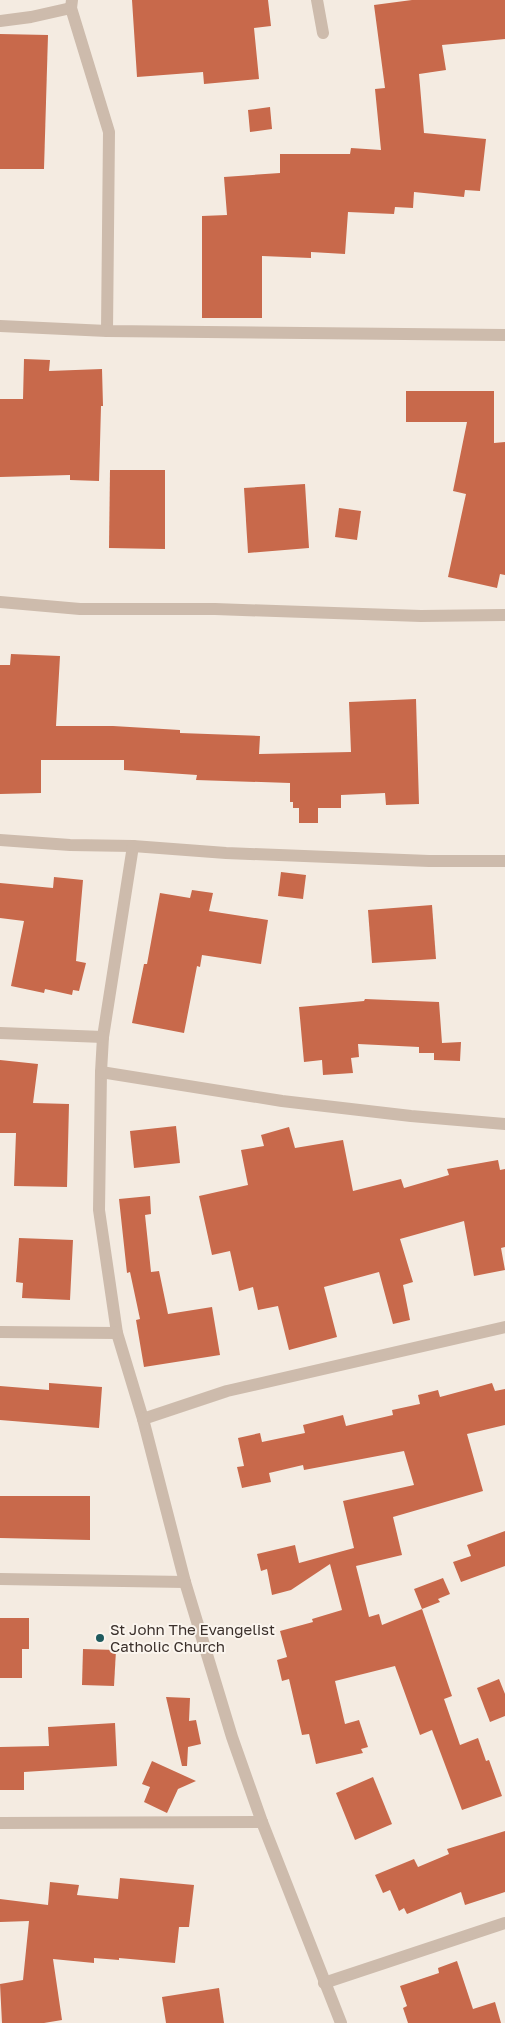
<svg xmlns="http://www.w3.org/2000/svg" width="505" height="2023" viewBox="0 0 505 2023" font-family="'Golos Text',sans-serif">
  <style>
    .building { fill: #c8694b }
    .lines { fill: none; stroke-linecap: round; stroke-linejoin: round }
    .street { stroke: #cdbbac; stroke-width: 12 }
    .poi-dot { fill: #1f5a5e; stroke: #fbf5ee; stroke-width: 2 }
    .labels { text-anchor: middle; dominant-baseline: central; stroke-width: 4; stroke-linejoin: round; paint-order: stroke }
    .poi-label { font-size: 15px; fill: #3b302b; stroke: #fbf5ee; text-anchor: start }
  </style>
  <rect width="100%" height="100%" fill="#f4ebe1"/>
  <g class="building">
    <path d="M132 0H268L271 26 254 28 259 79 204 84 203 72 137 77Z"/>
    <path d="M412 0H505V39L442 45 446 70 419 74 424 133 486 139 480 191 465 190 464 197 414 192 413 208 395 207 394 214 348 212 345 254 311 252V258L262 256V318H202V216L227 215 224 177 280 173V154H350L351 148 381 150 375 89 385 88 374 5Z"/>
    <path d="M0 34 48 35 44 169H0Z"/>
    <path d="M270 107 272 129 250 132 248 110Z"/>
    <path d="M24 359 50 360 49 371 102 369 103 406H101L99 481 70 480V475L0 477V399H23Z"/>
    <path d="M406 391H494V443L505 442V575L500 574 497 588 448 577 466 494 453 491 467 422H406Z"/>
    <path d="M110 470H165V549L109 548Z"/>
    <path d="M305 484 309 548 248 553 244 488Z"/>
    <path d="M339 508 361 511 357 540 335 537Z"/>
    <path d="M11 654 60 656 56 726H113L180 730V733L260 736 259 754 351 752 349 702 416 699 419 804 386 805 385 793 341 795V808H318V823H299V808H293V802H290V783L196 780 197 775 124 770V760H41V793L0 794V665H10Z"/>
    <path d="M281 872 306 875 303 899 278 896Z"/>
    <path d="M54 877 83 880 76 961 86 963 79 991 73 990 72 995 45 989 44 993 11 986 24 921 0 918V883L53 888Z"/>
    <path d="M192 890 213 893 209 911 268 920 261 964 202 955 200 967 197 966 184 1033 132 1023 144 964H147L160 893 190 898Z"/>
    <path d="M432 905 436 959 372 963 368 910Z"/>
    <path d="M365 999 439 1002 442 1043 461 1042 460 1061 434 1060V1053H419V1047L358 1044 359 1057 351 1058 353 1073 323 1075 322 1060 304 1062 299 1007 364 1001Z"/>
    <path d="M0 1060 38 1064 33 1103 69 1104 67 1187 14 1186 16 1133H0Z"/>
    <path d="M176 1126 180 1163 134 1168 130 1131Z"/>
    <path d="M289 1127 295 1148 343 1140 353 1191 401 1179 404 1188 449 1175 447 1169 498 1160 500 1170 505 1169V1247L501 1248 505 1270 474 1276 464 1221 400 1239 413 1282 403 1285 410 1320 393 1324 379 1272 324 1287 337 1337 289 1350 278 1306 258 1310 253 1287 239 1291 230 1251 212 1255 199 1196 248 1185 241 1150 264 1146 261 1135Z"/>
    <path d="M150 1196 151 1214 145 1215 151 1272 159 1271 168 1314 212 1307 220 1355 144 1367 136 1320 140 1319 130 1272 127 1273 119 1199Z"/>
    <path d="M19 1238 73 1240 70 1300 22 1298 23 1283 16 1282Z"/>
    <path d="M49 1383 102 1387 99 1428 0 1420V1386L49 1390Z"/>
    <path d="M492 1383 495 1391 505 1389V1425L467 1434 483 1491 393 1517 402 1555 356 1566 369 1617 379 1614 382 1625 422 1609 452 1696 444 1699 460 1745 478 1738 486 1761 489 1760 502 1796 462 1810 432 1730 420 1735 395 1666 335 1681 345 1724 359 1720 368 1747 361 1749 363 1753 316 1764 309 1734 302 1735 289 1679 282 1681 277 1660 287 1657 280 1631 313 1622 312 1619 342 1610 330 1564 291 1590 272 1595 267 1569 261 1571 257 1554 295 1545 299 1563 354 1548 343 1501 414 1485 404 1451 304 1470 303 1465 269 1473 271 1482 242 1488 237 1467 244 1466 238 1438 260 1433 262 1442 305 1433 303 1425 343 1415 346 1426 393 1415 392 1410 420 1404 418 1395 438 1390 440 1397Z"/>
    <path d="M0 1496H90V1540L0 1538Z"/>
    <path d="M505 1531V1566L461 1582 453 1562 471 1556 467 1545Z"/>
    <path d="M443 1578 450 1594 438 1599 440 1602 422 1609 414 1589Z"/>
    <path d="M0 1618H29V1649H22V1678H0Z"/>
    <path d="M83 1649 116 1650 114 1686 82 1685Z"/>
    <path d="M499 1679 505 1694V1716L490 1722 477 1688Z"/>
    <path d="M166 1697 190 1698 189 1721 196 1720 201 1744 188 1747 187 1766H182Z"/>
    <path d="M115 1723 117 1766 24 1772V1790H0V1747L49 1746 48 1727Z"/>
    <path d="M152 1761 196 1781 178 1789 167 1813 144 1802 150 1787 142 1784Z"/>
    <path d="M373 1777 392 1824 355 1840 336 1793Z"/>
    <path d="M505 1831V1892L465 1905 461 1892 407 1914 404 1908 399 1911 390 1890 383 1893 375 1875 414 1859 418 1867 449 1854 447 1849Z"/>
    <path d="M120 1878 194 1885 189 1927H179L175 1963 119 1958V1960L94 1958V1963L53 1959 62 2020 44 2023H2L0 1984 23 1980 29 1921 0 1922V1899L48 1905 50 1882 79 1885 77 1895 118 1899Z"/>
    <path d="M457 1961 473 2009 495 2002 501 2023H408L403 2008 407 2006 400 1986 439 1973 438 1968Z"/>
    <path d="M219 1988 224 2023H166L162 1997Z"/>
  </g>
  <g class="lines">
    <g class="street">
      <path d="M72 0 71 8 109 132 107 331"/>
      <path d="M317 0 323 33"/>
      <path d="M0 21 31 17 71 8"/>
      <path d="M0 326 107 331 505 335"/>
      <path d="M0 602 80 609H215L421 616 505 615"/>
      <path d="M0 840 70 845 133 846 226 853 429 861H505"/>
      <path d="M133 846 103 1037 101 1072 99 1210 117 1333 143 1419 185 1582 232 1737 262 1822 341 2023"/>
      <path d="M0 1033 103 1037"/>
      <path d="M101 1072 282 1101 411 1116 505 1124"/>
      <path d="M0 1332 117 1333"/>
      <path d="M143 1419 227 1391 505 1327"/>
      <path d="M0 1579 185 1582"/>
      <path d="M0 1823 262 1822"/>
      <path d="M324 1983 505 1923"/>
    </g>
  </g>
  <circle class="poi-dot" cx="100" cy="1638" r="5"/>
  <g class="labels">
    <g class="poi-label">
      <text x="110" y="1629">St John The Evangelist<tspan x="110" dy="17">Catholic Church</tspan></text>
    </g>
  </g>
</svg>
